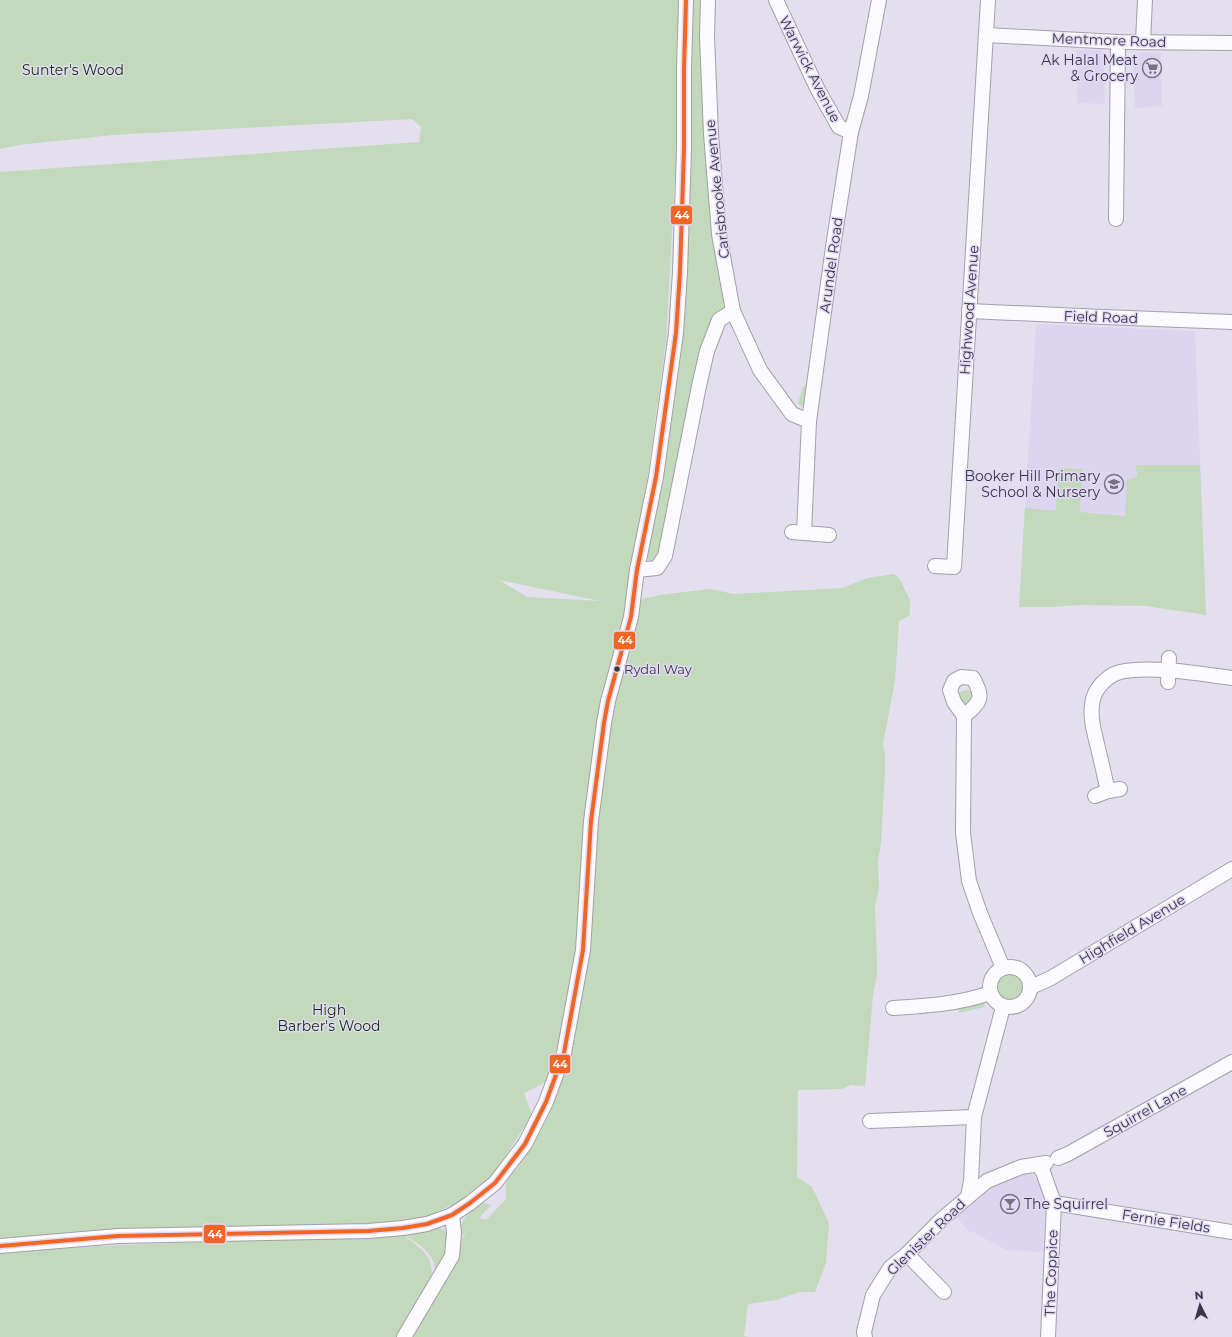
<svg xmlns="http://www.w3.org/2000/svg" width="1232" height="1337" viewBox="0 0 1232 1337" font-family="Montserrat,sans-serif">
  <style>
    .built { fill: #ddd5f0 }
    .green { fill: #c2d9bb; fill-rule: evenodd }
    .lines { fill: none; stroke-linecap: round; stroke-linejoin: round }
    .minor-casing { stroke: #a39fab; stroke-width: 16 }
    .minor { stroke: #fbfafd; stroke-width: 14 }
    .bus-1-casing { stroke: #e1d9f5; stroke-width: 7 }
    .bus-1 { stroke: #f26522; stroke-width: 4 }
    .bus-dot { fill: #3a3742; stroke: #e1d9f5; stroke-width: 1.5 }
    .labels { text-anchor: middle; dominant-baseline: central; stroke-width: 3; stroke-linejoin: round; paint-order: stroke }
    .bus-label { font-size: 13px; fill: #3a3742; stroke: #e1d9f5; text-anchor: start }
    .street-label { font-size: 14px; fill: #3a3742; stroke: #e1d9f5 }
    .poi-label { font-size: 14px; fill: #3a3742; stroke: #e1d9f5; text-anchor: end }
    .park-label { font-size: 14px; fill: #153300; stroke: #e1d9f5 }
    .line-badge { stroke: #e1d9f5; stroke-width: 1.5 }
    .badge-label { font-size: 11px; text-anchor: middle; font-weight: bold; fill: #fff }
  </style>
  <rect width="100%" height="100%" fill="#e4dfef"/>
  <g class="built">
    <path d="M1077 50H1101L1104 60 1105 104 1077 103Z"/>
    <path d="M1144 52 1161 53 1162 106 1135 108 1133 57 1139 53Z"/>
    <path d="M1036 324 1195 331 1206 615 1147 606 1082 605 1051 607H1019Z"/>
    <path d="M1030 1172 1043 1184 1045 1199 1043 1252 1006 1250 971 1231 970 1232 955 1216 974 1198 993 1186 1018 1175Z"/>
  </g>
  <g class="green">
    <path d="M0 0H680L676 158 666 341 648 474 623 632 605 693 589 781 580 914 574 981 548 1081 524 1093 532 1115 491 1178 463 1200 428 1216 403 1223 0 1241V172L419 142 421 127 412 119 113 135 19 145 0 149ZM499 580 600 601H601L527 597Z"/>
    <path d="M688 0H704L729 303 720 315 665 552 654 561H650L648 559 647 556 669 438 681 325Z"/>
    <path d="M809 383 806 404 801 406 798 403 803 387Z"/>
    <path d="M1135 465H1200L1206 615 1147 606 1082 605 1051 607H1019L1025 508 1056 511 1059 468 1083 469 1080 512 1125 516 1127 480 1137 477V472Z"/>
    <path d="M894 574 899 578 910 600V615L899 621 895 681 883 744 885 756V771L881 843 878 861 879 888 875 906 877 962V976L873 995 865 1086 851 1085 842 1089 798 1090 797 1177 812 1187 829 1223 826 1263 815 1292H799L776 1300 748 1304 744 1336 749 1337H0V1252L120 1245 404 1235C423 1252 433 1253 432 1281 443 1258 421 1246 405 1235L413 1232 440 1228 444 1230 448 1237 458 1244 467 1231 459 1239C460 1218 467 1215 482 1203L491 1205 479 1218 486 1220 506 1199V1182L526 1157 549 1115 568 1053 602 760 635 610 640 601 643 599 659 595 710 589 734 594 843 588 867 578Z"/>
    <path d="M966 690 969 691 974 695 966 709 957 697 960 692Z"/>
    <circle cx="1012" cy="987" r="16"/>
    <path d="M985 1001 984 1007 959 1013V1006Z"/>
  </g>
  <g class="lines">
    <g class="minor-casing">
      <g id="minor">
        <path d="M708 0 707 37 711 134 719 234 733 311 760 370 792 414 809 421"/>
        <path d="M776 0 817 88 839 127 851 132"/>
        <path d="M987 35 1118 42 1232 43"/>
        <path d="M1143 41 1145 0"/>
        <path d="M1116 219 1118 42"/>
        <path d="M969 311 1103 317 1232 322"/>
        <path d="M792 532 829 535"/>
        <path d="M804 533 809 421 833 247 851 132 861 96 879 0"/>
        <path d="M935 566 954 567 988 0"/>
        <path d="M637 570 657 568 665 556 699 386 707 351 719 320 733 311"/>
        <path d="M1168 682 1169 658"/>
        <path d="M964 716C981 702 984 698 973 678L961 677 954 681 950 690 954 702 964 716 963 833 969 881 980 913 1003 968"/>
        <path d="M1108 791C1104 775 1101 759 1097 744 1094 731 1090 718 1092 705 1093 690 1106 676 1120 672 1150 665 1200 674 1232 678"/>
        <path d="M1095 796 1108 791 1120 789"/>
        <circle cx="1010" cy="987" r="20"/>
        <path d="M1031 987 1051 978 1232 869"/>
        <path d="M893 1008C926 1006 959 1004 990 993"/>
        <path d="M870 1121 974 1117"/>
        <path d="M1058 1158 1068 1154 1232 1062"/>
        <path d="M1038 1165 1043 1172 1054 1203 1048 1337"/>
        <path d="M968 1197 987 1181 1021 1167 1046 1163"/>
        <path d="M1054 1203 1232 1232"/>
        <path d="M0 1246 118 1236 368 1231 403 1228 427 1224 452 1215 470 1203 495 1183 525 1144 546 1102 564 1053 583 950 591 821 604 723 608 701 631 617 637 570 656 477 676 333 680 272 684 149V69L686 0"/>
        <path d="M907 1254 944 1292"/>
        <path d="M404 1337 452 1256 454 1233 452 1215"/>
        <path d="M865 1337 864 1332 873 1295 890 1268 907 1254 942 1219 968 1197 971 1181 974 1117 1003 1007"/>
      </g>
    </g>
    <use href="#minor" class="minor"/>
    <g class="bus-1-casing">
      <path id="bus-1" d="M0 1246 118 1236 368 1231 403 1228 427 1224 452 1215 470 1203 495 1183 525 1144 546 1102 564 1053 583 950 591 821 604 723 608 701 631 617 637 570 656 477 676 333 680 272 684 149V69L686 0"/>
    </g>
    <use href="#bus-1" class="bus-1"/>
  </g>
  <defs>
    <g id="supermarket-ring" transform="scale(1)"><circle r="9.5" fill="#e1d9f5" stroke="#76727f" stroke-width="1.5"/><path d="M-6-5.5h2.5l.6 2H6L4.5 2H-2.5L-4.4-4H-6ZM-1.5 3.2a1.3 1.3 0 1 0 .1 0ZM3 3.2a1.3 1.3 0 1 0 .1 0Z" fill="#76727f"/></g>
    <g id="school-ring" transform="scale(1)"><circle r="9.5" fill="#e1d9f5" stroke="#76727f" stroke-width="1.5"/><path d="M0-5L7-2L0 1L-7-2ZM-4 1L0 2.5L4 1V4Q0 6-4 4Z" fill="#76727f"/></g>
    <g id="bar-ring" transform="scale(1)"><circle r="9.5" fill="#e1d9f5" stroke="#76727f" stroke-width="1.5"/><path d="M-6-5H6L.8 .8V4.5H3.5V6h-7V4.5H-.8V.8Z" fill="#76727f"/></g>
  </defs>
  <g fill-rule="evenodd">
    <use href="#supermarket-ring" x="1152" y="68"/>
    <use href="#school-ring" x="1114" y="484"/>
    <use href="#bar-ring" x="1010" y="1204"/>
  </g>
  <circle class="bus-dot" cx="617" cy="669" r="3.5"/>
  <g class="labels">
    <g class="bus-label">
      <text x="624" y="669">Rydal Way</text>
    </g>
    <g class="street-label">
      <text transform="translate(1109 40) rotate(2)">Mentmore Road</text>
      <text transform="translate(810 69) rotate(63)">Warwick Avenue</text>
      <text transform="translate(717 189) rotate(-96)">Carisbrooke Avenue</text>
      <text transform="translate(831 265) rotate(-82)">Arundel Road</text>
      <text transform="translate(969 310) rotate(-86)">Highwood Avenue</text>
      <text transform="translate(1101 317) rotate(2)">Field Road</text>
      <text transform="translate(1132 929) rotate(-31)">Highfield Avenue</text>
      <text transform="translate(1145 1111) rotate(-29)">Squirrel Lane</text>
      <text transform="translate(1166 1221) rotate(9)">Fernie Fields</text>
      <text transform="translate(926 1237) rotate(-44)">Glenister Road</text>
      <text transform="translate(1051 1273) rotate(-88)">The Coppice</text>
    </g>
    <g class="poi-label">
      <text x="1138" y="60">Ak Halal Meat<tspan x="1138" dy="16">&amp; Grocery</tspan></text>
      <text x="1100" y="476">Booker Hill Primary<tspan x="1100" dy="16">School &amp; Nursery</tspan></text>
      <text x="1024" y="1204" text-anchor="start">The Squirrel</text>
    </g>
    <g class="park-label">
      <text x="73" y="70">Sunter's Wood</text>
      <text x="329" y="1010">High<tspan x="329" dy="16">Barber's Wood</tspan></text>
    </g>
  </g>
  <g class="line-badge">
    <rect x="670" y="205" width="23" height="20" rx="4" fill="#f26522"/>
    <rect x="613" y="631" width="23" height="19" rx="4" fill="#f26522"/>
    <rect x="549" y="1054" width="22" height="20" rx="4" fill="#f26522"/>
    <rect x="203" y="1224" width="23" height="20" rx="4" fill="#f26522"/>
  </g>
  <g class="badge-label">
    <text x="682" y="219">44</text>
    <text x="625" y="644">44</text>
    <text x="560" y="1068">44</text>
    <text x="215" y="1238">44</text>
  </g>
  <g transform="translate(1200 1305) rotate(355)" stroke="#e1d9f5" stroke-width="3" paint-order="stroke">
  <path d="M0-3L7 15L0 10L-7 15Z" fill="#3a3742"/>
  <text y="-6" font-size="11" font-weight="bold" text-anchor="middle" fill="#3a3742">N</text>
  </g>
</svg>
